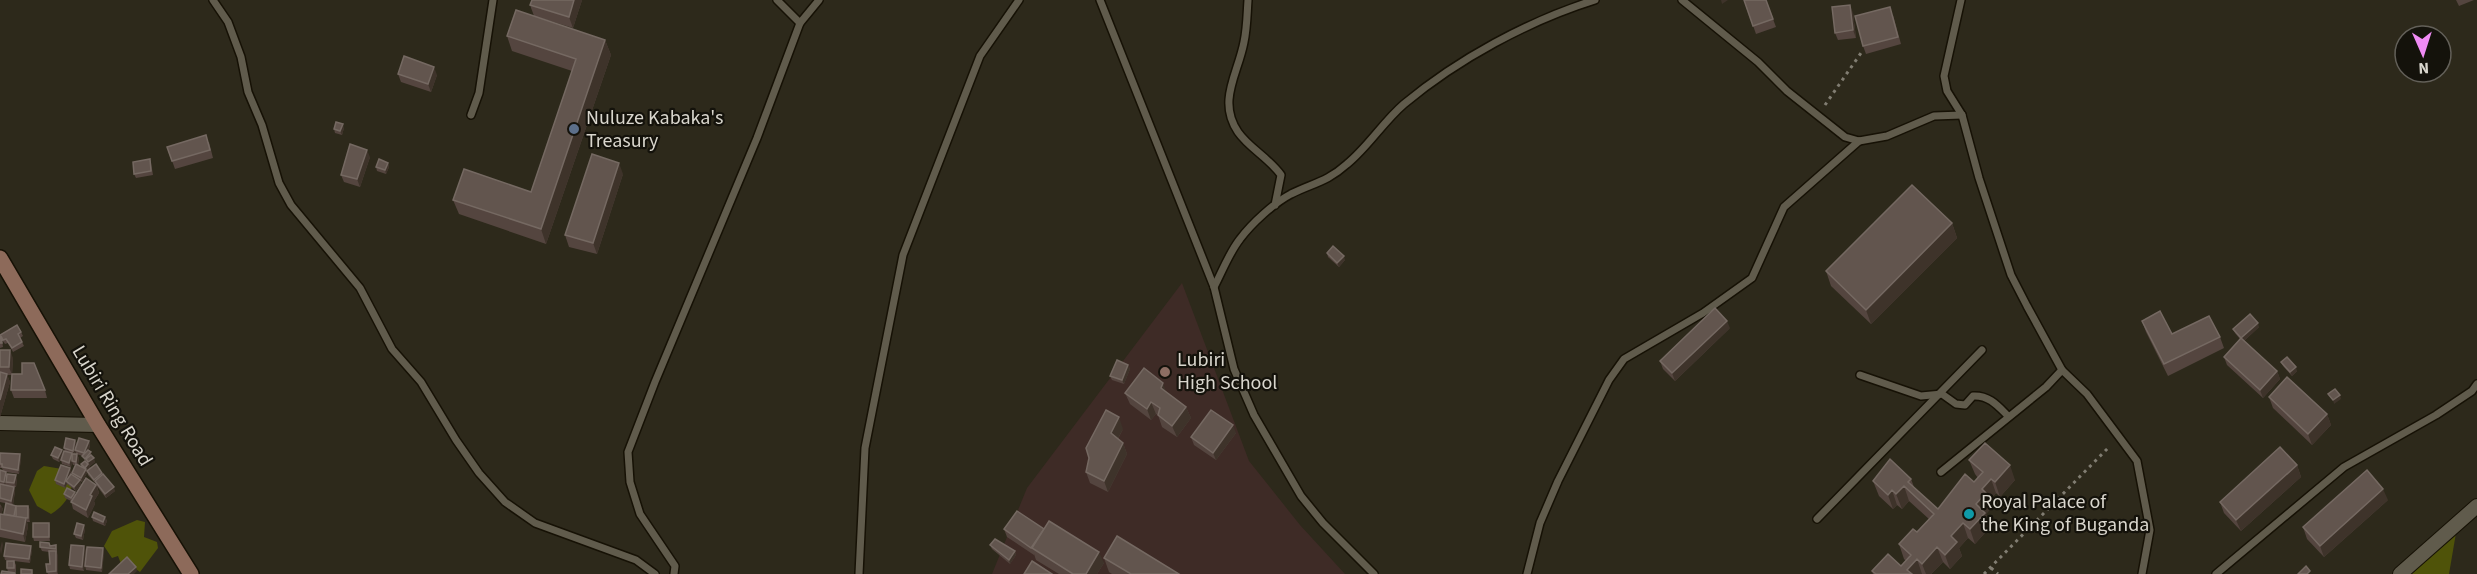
<svg xmlns="http://www.w3.org/2000/svg" width="2477" height="574" viewBox="0 0 2477 574" font-family="'Source Sans 3',sans-serif">
  <style>
    .education { fill: #3e2b26 }
    .green { fill: #4f5309 }
    .lines { fill: none; stroke-linecap: round; stroke-linejoin: round }
    .service-casing { stroke: #161105; stroke-width: 10 }
    .minor-casing { stroke: #161105; stroke-width: 16 }
    .secondary-casing { stroke: #161105; stroke-width: 18 }
    .path { stroke: #817d72; stroke-width: 3; stroke-dasharray: 3 4.5; stroke-linecap: butt }
    .service { stroke: #605b4c; stroke-width: 7 }
    .minor { stroke: #605b4c; stroke-width: 14 }
    .secondary { stroke: #8d6a5a; stroke-width: 15 }
    .wall { fill: #54453f; fill-rule: evenodd }
    .shaded-wall { fill: #3e332a }
    .building { fill: #62554e; stroke: #756962; stroke-width: 1.5 }
    .service-dot { fill: #5c6f8a; stroke: #14120b; stroke-width: 2 }
    .education-dot { fill: #8d6e63; stroke: #14120b; stroke-width: 2 }
    .culture-dot { fill: #0f9aa8; stroke: #14120b; stroke-width: 2 }
    .labels { text-anchor: middle; dominant-baseline: central; stroke-width: 4.5; stroke-linejoin: round; paint-order: stroke }
    .poi-label { font-size: 20px; fill: #d9d6cd; stroke: #14120b; text-anchor: start }
    .street-label { font-size: 20px; fill: #d9d6cd; stroke: #14120b }
  </style>
  <rect width="100%" height="100%" fill="#2d291b"/>
  <path class="education" d="M1182 283 1249 461 1300 525 1345 574H992L1027 488Z"/>
  <g class="green">
    <path d="M44 466 62 469 72 479C73 494 64 506 51 514L37 506 29 490 37 471Z"/>
    <path d="M137 520 145 522 144 537 157 542 158 548 140 572 133 567 123 569 118 556 112 558 104 546 112 531Z"/>
    <path d="M2456 533 2449 574H2411Z"/>
  </g>
  <g class="lines">
    <g class="service-casing">
      <g id="service">
        <path d="M213 0 228 22 241 57 248 92 262 125 279 183 291 205 360 288 392 349 421 382 456 440 479 473 505 502 535 523 636 560 655 574"/>
        <path d="M777 0 800 23"/>
        <path d="M1100 0 1214 287 1234 369 1254 415 1301 496 1323 523 1374 574"/>
        <path d="M1248 0C1247 14 1247 28 1244 42 1238 74 1217 101 1238 132 1249 148 1269 158 1281 175L1275 205"/>
        <path d="M1682 0 1758 62 1787 91 1845 137 1859 141 1887 136 1934 116 1962 115"/>
        <path d="M1961 0 1944 76 1947 91 1962 115 1979 178 2011 275 2027 306 2062 370 2087 394 2137 461 2150 530 2142 574"/>
        <path d="M471 115 479 93 493 0"/>
        <path d="M1214 287C1222 272 1229 253 1240 239 1252 223 1274 203 1291 194 1313 183 1327 182 1347 164 1368 147 1383 122 1404 104 1458 59 1528 21 1595 0"/>
        <path d="M1860 375 1921 396 1942 394 1956 404 1965 405 1973 396C1989 395 1998 406 2008 416"/>
        <path d="M1941 472 2046 387 2062 370"/>
        <path d="M1817 519 1982 350"/>
        <path d="M674 574 675 566 640 514 630 482 628 452 655 382 757 138 800 23 819 0"/>
        <path d="M859 574 865 448 903 255 980 56 1019 0"/>
        <path d="M1527 574 1540 523 1558 481 1609 380 1624 359 1703 313 1752 278 1784 207 1859 141"/>
        <path d="M2216 574 2344 467 2436 415 2472 391 2477 384"/>
      </g>
    </g>
    <g class="minor-casing">
      <g id="minor">
        <path d="M0 423 98 425"/>
        <path d="M2400 574 2477 506"/>
      </g>
    </g>
    <g class="secondary-casing">
      <path id="secondary" d="M0 258 98 425 191 574"/>
    </g>
    <g class="path">
      <path d="M1825 105 1861 53"/>
      <path d="M1991 568 1998 574"/>
      <path d="M1984 574 2110 446"/>
    </g>
    <use href="#service" class="service"/>
    <use href="#minor" class="minor"/>
    <use href="#secondary" class="secondary"/>
  </g>
  <g class="wall">
    <path d="M582 0 573 28 534 16 530 5Z"/>
    <path d="M1744 0H1766L1776 27 1756 34Z"/>
    <path d="M2456 0H2474L2459 6Z"/>
    <path d="M1853 13 1856 38 1838 40 1835 33Z"/>
    <path d="M1893 15 1901 44 1866 54 1863 46Z"/>
    <path d="M507 36 605 40 611 55 546 244 459 214 453 200 531 192 572 71 512 51Z"/>
    <path d="M398 74 437 75 431 92 401 82Z"/>
    <path d="M344 128 342 135 335 133 334 129Z"/>
    <path d="M209 142 213 158 175 169 167 147Z"/>
    <path d="M370 157 360 187 344 182 341 175Z"/>
    <path d="M151 163 153 175 136 178 134 174Z"/>
    <path d="M388 163 389 167 386 174 377 171 376 167Z"/>
    <path d="M623 174 597 254 569 247 565 235Z"/>
    <path d="M1952 223 1957 238 1871 324 1831 286 1826 271Z"/>
    <path d="M1327 253 1345 260 1339 267 1328 257Z"/>
    <path d="M2142 321 2172 334 2220 337 2224 348 2168 376 2146 332Z"/>
    <path d="M2259 327 2244 341 2277 371 2280 379 2263 398 2227 365 2224 357 2240 339 2235 333 2233 329Z"/>
    <path d="M1730 328 1675 381 1663 369 1660 361Z"/>
    <path d="M21 332 23 336 20 338 24 346 13 352 8 343 5 344 2 340 3 347 0 348V335Z"/>
    <path d="M0 350 13 358 12 374 45 390 47 398H14L11 390 12 375H7L10 382 0 417Z"/>
    <path d="M2281 362 2297 371 2292 376 2283 366Z"/>
    <path d="M1128 365 1130 369 1124 384 1112 380 1110 376Z"/>
    <path d="M1166 392 1186 407 1191 418 1177 437 1162 427 1158 415 1156 414 1151 420 1130 404 1125 393Z"/>
    <path d="M2269 397 2327 414 2331 425 2312 445 2273 408Z"/>
    <path d="M1123 429 1118 439 1123 443 1127 454 1108 492 1090 483 1086 472Z"/>
    <path d="M1236 433 1216 460 1194 445 1191 437Z"/>
    <path d="M75 440 77 444 89 441 90 445 89 450 95 462 90 466 89 465 90 468 103 475 115 491 106 498 97 486 99 493 94 501 95 504 88 518 73 509 71 501 65 498 64 494H76L96 484 88 475 87 471V473L82 482 80 481 81 484 76 491 67 484 65 488 56 484 55 480 72 472 71 475H73L72 473 75 465H73L72 462 71 467 62 464 61 460 59 462 53 459 51 455 62 450 63 453 65 451 64 448ZM75 451 76 454 83 456 85 461 81 464V467L78 465 79 458 75 454Z"/>
    <path d="M0 453 21 458 19 474 6 472 7 475 17 479 16 487H14L15 491 13 505 0 502V470L3 471 2 468H0Z"/>
    <path d="M1969 460 2015 480 2000 497 1996 493 1989 501 1992 507 1986 514 1990 527 1975 544 1968 538 1959 548 1962 556 1950 569 1943 562 1931 574H1873L1872 571 1901 566 1906 561 1904 559 1899 544 1917 532 1929 519 1909 501 1902 509 1897 505 1893 509 1879 496 1873 481 1911 479 1914 487 1938 509 1974 482 1978 478 1975 474Z"/>
    <path d="M2297 465 2301 477 2241 531 2224 513 2220 502Z"/>
    <path d="M2388 500 2324 557 2307 539 2303 527Z"/>
    <path d="M0 504 3 509 1 514H4L16 506H28L30 510V522H27L28 526 25 542 0 537Z"/>
    <path d="M92 517H105L107 521 105 526 93 521Z"/>
    <path d="M49 523 50 527V541H34L33 537Z"/>
    <path d="M85 529 83 540 76 538 74 534Z"/>
    <path d="M1004 529 1044 530 1104 563 1097 574H1059L1036 560 1034 554V555L1007 537Z"/>
    <path d="M990 545 1015 551 1016 555 1010 564 992 549Z"/>
    <path d="M50 546 57 549 58 574H48L47 572 50 564 49 552 42 551 40 547Z"/>
    <path d="M32 550 30 563 14 561 16 565V572H8L7 568 14 561 5 560 4 556Z"/>
    <path d="M86 550 84 571 70 569 69 565Z"/>
    <path d="M104 552 102 572 86 570 85 566Z"/>
    <path d="M1104 558 1179 574H1112L1109 572Z"/>
  </g>
  <g class="shaded-wall">
    <path d="M574 0H582L573 28 569 17Z"/>
    <path d="M1721 0H1728L1722 4Z"/>
    <path d="M1850 5 1853 13 1856 38 1853 30Z"/>
    <path d="M605 40 611 55 546 244 541 229Z"/>
    <path d="M434 67 437 75 431 92 428 84Z"/>
    <path d="M343 124 344 128 342 135 340 131Z"/>
    <path d="M367 150 370 157 360 187 357 179Z"/>
    <path d="M388 163 389 167 386 174 385 170Z"/>
    <path d="M619 163 623 174 597 254 593 243Z"/>
    <path d="M1952 223 1957 238 1871 324 1866 310Z"/>
    <path d="M1344 256 1345 260 1339 267 1337 263Z"/>
    <path d="M1727 321 1730 328 1675 381 1672 373Z"/>
    <path d="M2258 323 2259 327 2243 342 2241 338Z"/>
    <path d="M10 350 13 358 12 375 9 367Z"/>
    <path d="M1128 365 1130 369 1124 384 1122 380Z"/>
    <path d="M2296 367 2297 371 2292 376 2290 372Z"/>
    <path d="M2277 371 2280 379 2263 398 2260 390Z"/>
    <path d="M7 374 10 382 0 417V400Z"/>
    <path d="M1163 383 1167 394 1161 388Z"/>
    <path d="M2340 395 2341 399 2334 404 2333 400Z"/>
    <path d="M1151 402 1156 414 1151 420 1147 409Z"/>
    <path d="M1186 407 1191 418 1177 437 1172 426Z"/>
    <path d="M2327 414 2331 425 2312 445 2308 434Z"/>
    <path d="M1119 417 1123 429 1115 444 1111 433Z"/>
    <path d="M1233 425 1236 433 1216 460 1213 453Z"/>
    <path d="M75 440 77 444 74 455 73 451Z"/>
    <path d="M89 441 90 445 86 457 84 453Z"/>
    <path d="M1123 443 1127 454 1108 492 1104 481Z"/>
    <path d="M62 450 64 454 59 462 58 458Z"/>
    <path d="M72 453 74 457 71 467 69 463Z"/>
    <path d="M20 454 21 458 19 474 18 470Z"/>
    <path d="M77 454 79 458 77 466 76 462Z"/>
    <path d="M94 458 95 462 90 466 88 462Z"/>
    <path d="M88 464 90 468 87 471V473L82 482 81 478 85 468Z"/>
    <path d="M2010 465 2015 480 2000 497 1995 482Z"/>
    <path d="M2297 465 2301 477 2241 531 2236 520Z"/>
    <path d="M70 468 72 472 68 482 66 481 67 484 65 488 64 484Z"/>
    <path d="M6 472 7 476 5 486 4 482Z"/>
    <path d="M102 473 104 477 95 484 94 480Z"/>
    <path d="M16 475 17 479 16 487 14 483Z"/>
    <path d="M1991 479 1996 493 1989 501 1992 507 1986 514 1990 527 1975 544 1970 529 1976 504 1982 489Z"/>
    <path d="M80 480 81 484 76 491 74 487Z"/>
    <path d="M96 485 99 493 94 501 95 504 88 518 86 510 90 495Z"/>
    <path d="M1904 486 1909 501 1902 509 1896 494Z"/>
    <path d="M14 487 15 491 13 505 11 501Z"/>
    <path d="M114 487 115 491 106 498 105 494Z"/>
    <path d="M2383 489 2388 500 2324 557 2320 546Z"/>
    <path d="M1892 490 1897 505 1893 509 1888 495Z"/>
    <path d="M1 505 3 509 0 518V509Z"/>
    <path d="M28 506 30 510V522L28 518Z"/>
    <path d="M105 517 107 521 105 526 103 522Z"/>
    <path d="M26 518 28 526 25 542 23 534Z"/>
    <path d="M49 523 50 527V541L49 537Z"/>
    <path d="M1963 523 1968 538 1959 548 1962 556 1950 569 1945 555 1951 536Z"/>
    <path d="M84 525 85 529 83 540 81 536Z"/>
    <path d="M2 541 3 545 1 555 0 549Z"/>
    <path d="M31 546 32 550 30 563 29 559Z"/>
    <path d="M84 546 86 550 84 571 82 567Z"/>
    <path d="M1937 547 1943 562 1931 574H1926L1922 564Z"/>
    <path d="M103 548 104 552 102 572 101 568Z"/>
    <path d="M56 551 58 555V574L56 571Z"/>
    <path d="M1015 551 1016 555 1010 564 1009 560Z"/>
    <path d="M1099 552 1104 563 1097 574H1086Z"/>
    <path d="M1917 559 1922 574H1909L1907 570Z"/>
    <path d="M136 567 137 571 134 574H128Z"/>
  </g>
  <g class="building">
    <path d="M532 0H574L569 17 530 5Z"/>
    <path d="M1744 0H1766L1773 19 1753 26Z"/>
    <path d="M1850 5 1853 30 1835 33 1832 7Z"/>
    <path d="M1890 7 1898 37 1863 46 1855 16Z"/>
    <path d="M516 10 605 40 541 229 453 200 464 169 531 192 576 59 507 36Z"/>
    <path d="M404 56 434 67 428 84 398 74Z"/>
    <path d="M336 122 343 124 340 131 334 129Z"/>
    <path d="M206 135 210 150 172 161 167 147Z"/>
    <path d="M350 144 367 150 357 179 341 175Z"/>
    <path d="M592 154 619 163 593 243 565 235Z"/>
    <path d="M150 159 151 171 134 174 133 162Z"/>
    <path d="M379 159 388 163 385 170 376 167Z"/>
    <path d="M1912 185 1952 223 1866 310 1826 271Z"/>
    <path d="M1333 246 1344 256 1337 263 1327 253Z"/>
    <path d="M1715 308 1727 321 1672 373 1660 361Z"/>
    <path d="M2160 311 2172 334 2209 316 2220 337 2164 364 2142 321Z"/>
    <path d="M2250 314 2258 323 2241 338 2233 329Z"/>
    <path d="M17 325 21 332 18 334 22 342 12 348 6 339 3 340 1 336 2 343H0V335Z"/>
    <path d="M2241 338 2277 371 2260 390 2224 357Z"/>
    <path d="M0 350H10L9 367H0Z"/>
    <path d="M2287 357 2296 367 2290 372 2281 362Z"/>
    <path d="M1117 360 1128 365 1122 380 1110 376Z"/>
    <path d="M22 363H34L45 390H11L12 374H22Z"/>
    <path d="M1144 368 1163 383 1161 388 1186 407 1172 426 1158 415 1160 408 1151 402 1147 409 1125 393Z"/>
    <path d="M0 372 7 374 0 400Z"/>
    <path d="M2287 377 2327 414 2308 434 2269 397Z"/>
    <path d="M2335 389 2340 395 2333 400 2328 394Z"/>
    <path d="M1106 410 1119 417 1111 433 1123 443 1104 481 1086 472 1089 458 1086 448Z"/>
    <path d="M1211 410 1233 425 1213 453 1191 437Z"/>
    <path d="M66 438 75 440 73 451 64 448Z"/>
    <path d="M79 438 89 441 84 453 75 450Z"/>
    <path d="M1985 443 2010 465 1995 482 1991 479 1982 489 1986 493 1976 504 1985 513 1970 529 1963 523 1951 536 1957 542 1945 555 1937 547 1922 564 1917 559 1907 570 1912 574H1876L1872 571 1888 554 1901 566 1911 555 1899 544 1913 529 1917 532 1934 514 1904 486 1896 494 1892 490 1888 495 1873 481 1890 459 1911 479 1908 482 1938 509 1965 474 1974 482 1983 472 1969 460Z"/>
    <path d="M55 447 62 450 58 458 51 455Z"/>
    <path d="M2280 447 2297 465 2236 520 2220 502Z"/>
    <path d="M88 450 91 452 85 459 82 456Z"/>
    <path d="M64 451 72 453 69 463 61 460Z"/>
    <path d="M0 453 20 454 18 470 2 467V464H0Z"/>
    <path d="M72 454H77L76 462 72 461Z"/>
    <path d="M91 455 94 458 88 462 86 459Z"/>
    <path d="M85 461 88 464 85 468 81 464Z"/>
    <path d="M76 464 86 469 81 478 72 473Z"/>
    <path d="M96 464 102 473 94 480 87 471Z"/>
    <path d="M61 465 70 468 64 484 55 480Z"/>
    <path d="M0 470 6 472 4 482 0 481Z"/>
    <path d="M2367 470 2383 489 2320 546 2303 527Z"/>
    <path d="M7 474 16 475 14 483 6 482Z"/>
    <path d="M71 474 80 480 74 487 66 481Z"/>
    <path d="M103 474 114 487 105 494 95 481Z"/>
    <path d="M86 478 96 485 90 495 92 496 86 510 71 502Z"/>
    <path d="M0 484 14 487 11 501 0 498Z"/>
    <path d="M67 488 75 492 71 498 64 494Z"/>
    <path d="M6 503 16 506 14 516 4 514Z"/>
    <path d="M16 506H28V518L16 517Z"/>
    <path d="M1017 511 1044 529 1031 548 1004 529Z"/>
    <path d="M94 512 105 517 103 522 92 517Z"/>
    <path d="M0 514 26 518 23 534 0 529Z"/>
    <path d="M1049 521 1099 552 1086 574H1073L1032 548Z"/>
    <rect x="33" y="523" width="16" height="14"/>
    <path d="M77 523 84 525 81 536 74 534Z"/>
    <path d="M1117 536 1179 574H1131L1104 558Z"/>
    <path d="M995 539 1015 551 1009 560 990 545Z"/>
    <path d="M40 542 49 543 50 546 56 545V549L40 547Z"/>
    <path d="M6 543 31 546 29 559 4 556Z"/>
    <path d="M71 545 84 546 82 567 69 565Z"/>
    <path d="M87 547 103 548 101 568 85 566Z"/>
    <path d="M49 551H56V571L47 572 46 564H50Z"/>
    <path d="M127 557 136 567 128 574H109Z"/>
    <rect x="7" y="561" width="7" height="7"/>
    <path d="M1032 561 1052 574H1024Z"/>
    <path d="M2306 566 2310 571 2307 574H2298Z"/>
    <path d="M21 569 32 570V574H21Z"/>
    <path d="M2 571 15 573V574H1Z"/>
  </g>
  <circle class="service-dot" cx="574" cy="129" r="6"/>
  <circle class="education-dot" cx="1165" cy="372" r="6"/>
  <circle class="culture-dot" cx="1969" cy="514" r="6"/>
  <g class="labels">
    <g class="poi-label">
      <text x="586" y="118">Nuluze Kabaka's<tspan x="586" dy="23">Treasury</tspan></text>
      <text x="1177" y="360">Lubiri<tspan x="1177" dy="23">High School</tspan></text>
      <text x="1981" y="502">Royal Palace of<tspan x="1981" dy="23">the King of Buganda</tspan></text>
    </g>
    <g class="street-label">
      <text transform="translate(112 406) rotate(59)">Lubiri Ring Road</text>
    </g>
  </g>
  <g transform="translate(2423 54) rotate(177)"><circle r="28" fill="#14120b" stroke="#636059" stroke-width="1.5"/>
  <path d="M0-4.5L10 22L0 15L-10 22Z" fill="#f08bf5"/>
  <text y="-9" font-size="16" font-weight="bold" text-anchor="middle" fill="#d9d6cd">N</text>
  </g>
</svg>
